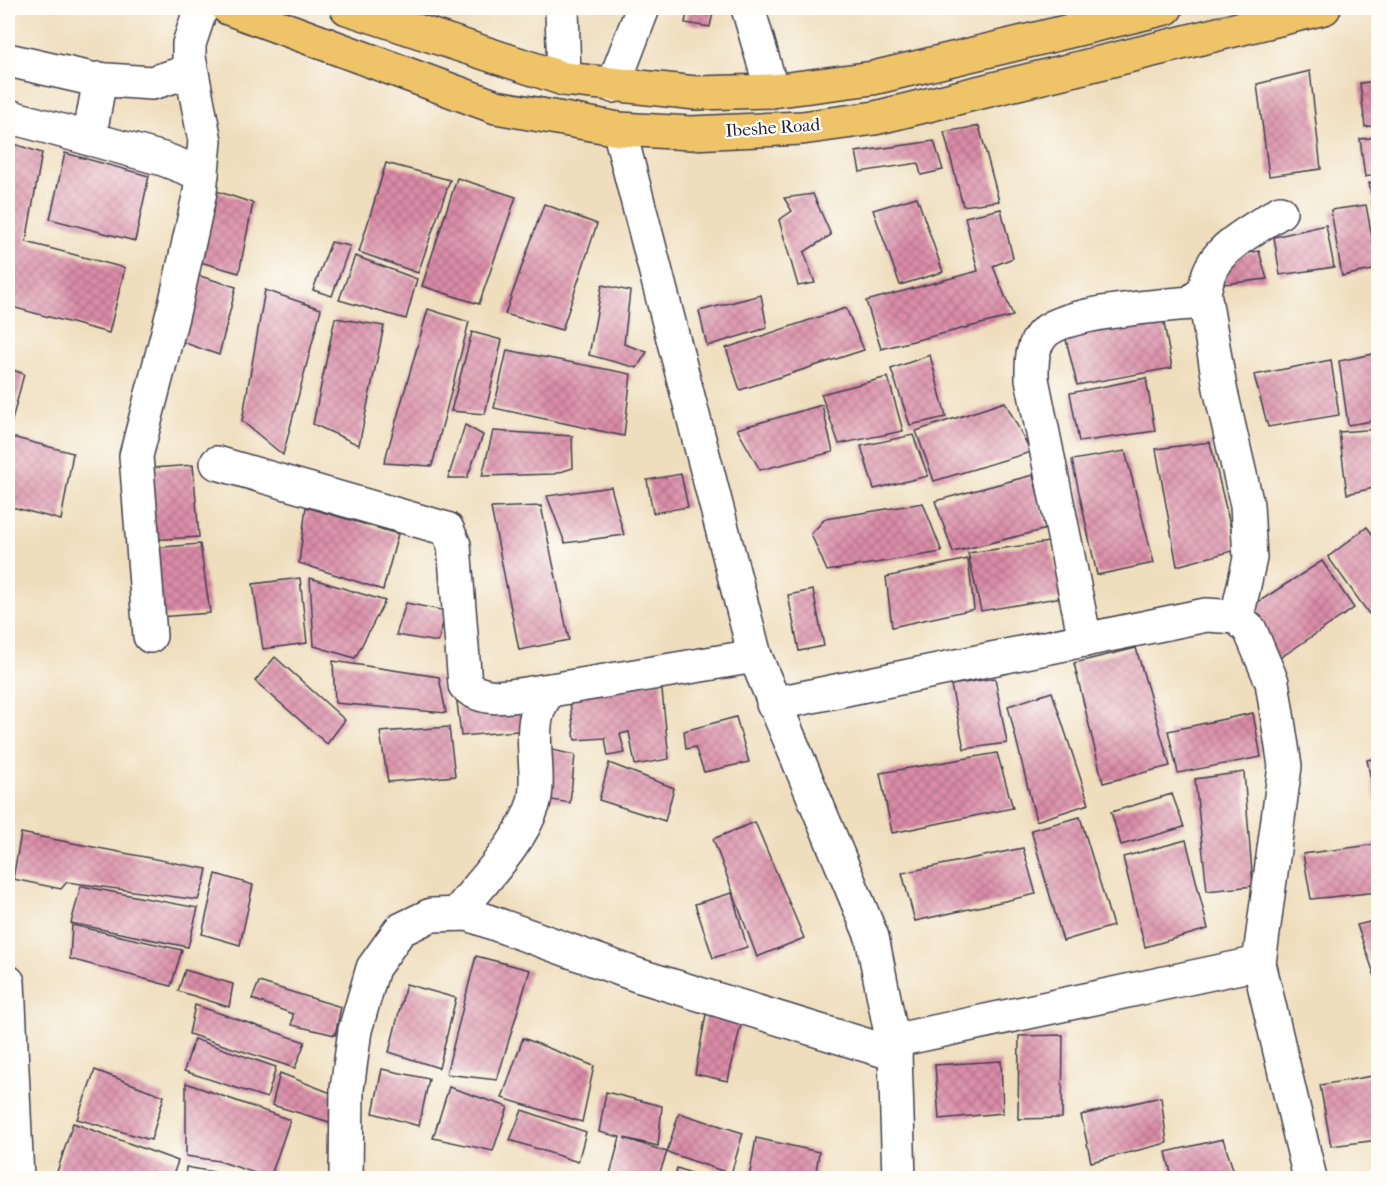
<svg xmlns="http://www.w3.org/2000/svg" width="1386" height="1186" viewBox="0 0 1386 1186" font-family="'IM FELL French Canon',serif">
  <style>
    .building { fill: url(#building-cross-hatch) }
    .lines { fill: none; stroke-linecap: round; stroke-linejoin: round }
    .minor-casing { stroke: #413e4e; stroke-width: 36 }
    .major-casing { stroke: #413e4e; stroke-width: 36 }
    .minor { stroke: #fff; stroke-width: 33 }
    .major { stroke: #efc469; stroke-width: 33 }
    .labels { text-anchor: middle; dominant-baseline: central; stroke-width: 4.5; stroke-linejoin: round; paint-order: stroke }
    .street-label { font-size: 18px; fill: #22223b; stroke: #fdfcf7 }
  </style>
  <defs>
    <pattern id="building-cross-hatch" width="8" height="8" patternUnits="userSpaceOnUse" patternTransform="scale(1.5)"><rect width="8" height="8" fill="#db8ca7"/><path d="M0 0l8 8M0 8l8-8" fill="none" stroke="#b17289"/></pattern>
  </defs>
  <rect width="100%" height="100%" fill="#fdfcf7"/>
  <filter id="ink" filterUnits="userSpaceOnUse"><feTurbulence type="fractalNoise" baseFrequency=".0167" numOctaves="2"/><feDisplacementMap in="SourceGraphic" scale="12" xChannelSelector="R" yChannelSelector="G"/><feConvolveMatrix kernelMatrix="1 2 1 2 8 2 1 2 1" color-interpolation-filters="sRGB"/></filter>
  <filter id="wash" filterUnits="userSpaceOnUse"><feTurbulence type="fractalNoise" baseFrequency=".008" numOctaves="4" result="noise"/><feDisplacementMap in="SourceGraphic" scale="24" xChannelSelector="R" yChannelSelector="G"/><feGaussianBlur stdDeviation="1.35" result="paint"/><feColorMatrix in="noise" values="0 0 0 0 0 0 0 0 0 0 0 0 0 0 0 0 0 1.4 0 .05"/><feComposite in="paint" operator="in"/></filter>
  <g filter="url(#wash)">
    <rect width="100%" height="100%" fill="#efdebd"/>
    <g id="blocks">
      <g class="building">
        <path d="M688 8H714L710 27 685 23Z"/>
        <path d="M1310 71 1321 169 1269 176 1257 84Z"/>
        <path d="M1378 81V125L1365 127 1360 83Z"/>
        <path d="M979 126 999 201 963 206 944 132Z"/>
        <path d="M1378 137V174L1365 177 1360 139Z"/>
        <path d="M934 141 943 170 921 175 918 163 860 172 856 152Z"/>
        <path d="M8 142 42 153 26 242 125 268 109 333 8 306Z"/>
        <path d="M65 153 149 176 135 241 50 219Z"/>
        <path d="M386 163 450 180 418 273 359 252Z"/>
        <path d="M457 178 516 197 479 304 422 286Z"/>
        <path d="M1378 181V197L1372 198 1369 183Z"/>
        <path d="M207 188 253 203 239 273 193 260Z"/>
        <path d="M813 194 831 235 804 252 815 283 798 286 779 220 792 211 784 198Z"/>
        <path d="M917 197 943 272 900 285 873 210Z"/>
        <path d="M1378 202V223L1372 203Z"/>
        <path d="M544 204 597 224 562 330 505 314Z"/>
        <path d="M1366 205 1378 269 1342 276 1331 210Z"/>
        <path d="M1001 209 1013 258 993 266 1013 316 881 349 866 301 978 271 965 217Z"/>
        <path d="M1326 225 1334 267 1280 275 1274 237Z"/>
        <path d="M331 242 350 246 332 296 313 290Z"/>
        <path d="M1259 251 1267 279 1224 284 1219 257Z"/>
        <path d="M355 256 417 279 406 319 339 300Z"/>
        <path d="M187 272 236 287 219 355 171 338Z"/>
        <path d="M602 285 630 291 624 344 647 352 637 368 589 355Z"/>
        <path d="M265 290 321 309 283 455 242 421Z"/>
        <path d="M761 295 767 328 707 346 699 311Z"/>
        <path d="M846 308 864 350 740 390 726 348Z"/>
        <path d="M428 309 469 322 432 466 384 463Z"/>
        <path d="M1162 312 1172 368 1077 385 1063 327Z"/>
        <path d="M335 318 384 326 359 445 313 424Z"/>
        <path d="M472 332 502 340 485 414 451 411Z"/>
        <path d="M507 350 631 374 624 436 494 408Z"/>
        <path d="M1378 353V420L1348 425 1339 361Z"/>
        <path d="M930 355 946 417 910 425 891 369Z"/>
        <path d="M1331 360 1339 415 1268 427 1254 375Z"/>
        <path d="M8 368 24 374 8 436Z"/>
        <path d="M888 377 903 431 839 444 821 394Z"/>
        <path d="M1146 378 1155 431 1079 442 1070 393Z"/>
        <path d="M1005 402 1031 452 934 481 916 431Z"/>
        <path d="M822 405 833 452 760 470 737 429Z"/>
        <path d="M465 425 483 435 467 478H448Z"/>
        <path d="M1378 429V487L1347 494 1339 432Z"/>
        <path d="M493 431 572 436 573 468 554 474 482 476Z"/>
        <path d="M913 435 928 476 874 489 861 446Z"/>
        <path d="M8 436 73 453 61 520 8 506Z"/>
        <path d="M1210 442 1236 550 1177 566 1156 449Z"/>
        <path d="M1125 451 1154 563 1097 575 1072 460Z"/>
        <path d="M193 465 199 537 149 540 139 469Z"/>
        <path d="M681 474 688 507 653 513 647 480Z"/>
        <path d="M1033 475 1047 529 953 552 935 501Z"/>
        <path d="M611 487 624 535 565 543 547 496Z"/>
        <path d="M923 503 942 552 827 571 811 534 825 519Z"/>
        <path d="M541 506 569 640 519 650 491 508Z"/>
        <path d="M306 507 398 534 383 590 299 563Z"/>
        <path d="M1367 527 1378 542V606L1369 614 1328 557Z"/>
        <path d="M1049 542 1063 597 981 611 968 553Z"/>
        <path d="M200 544 210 613 159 617 151 548Z"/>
        <path d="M968 559 974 609 892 627 886 577Z"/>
        <path d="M1322 561 1354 608 1277 660 1247 609Z"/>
        <path d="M300 578 307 643 263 649 253 584Z"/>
        <path d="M310 578 385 601 355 658 314 646Z"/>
        <path d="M813 590 824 646 799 651 788 595Z"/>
        <path d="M406 603 446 611 438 642 396 635Z"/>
        <path d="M1136 648 1170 766 1103 783 1074 663Z"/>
        <path d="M275 657 345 720 327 744 255 681Z"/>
        <path d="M333 661 439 677 446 713 335 703Z"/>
        <path d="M995 678 1007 743 964 749 951 685Z"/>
        <path d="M661 681 669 759 635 765 629 732 620 734 625 753 608 756 605 738 575 740 569 695Z"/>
        <path d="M1052 692 1089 804 1036 821 1008 706Z"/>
        <path d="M524 696 528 730 461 736 457 702Z"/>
        <path d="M1253 713 1261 757 1178 773 1168 731Z"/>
        <path d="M736 717 749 762 704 772 695 747 686 749 684 731Z"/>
        <path d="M449 727 455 776 388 782 380 732Z"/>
        <path d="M548 749 575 755 570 803 539 798Z"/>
        <path d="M997 753 1013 808 892 833 880 773Z"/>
        <path d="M1378 758V808L1377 809 1367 760Z"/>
        <path d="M609 763 674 788 665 821 599 800Z"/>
        <path d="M1244 772 1253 886 1207 891 1195 779Z"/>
        <path d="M1172 794 1184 827 1121 845 1111 812Z"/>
        <path d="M1080 817 1113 926 1063 941 1031 830Z"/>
        <path d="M755 822 804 938 757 957 713 839Z"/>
        <path d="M21 833 207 869 204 883 198 900 67 882 61 889 13 879Z"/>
        <path d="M1186 840 1208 929 1145 947 1123 857Z"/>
        <path d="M1378 844V892L1311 899 1303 854Z"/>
        <path d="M1023 848 1036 894 915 921 902 873Z"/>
        <path d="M216 874 253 885 240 945 202 934Z"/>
        <path d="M81 886 198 908 188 947 71 923Z"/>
        <path d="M732 893 747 947 713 958 695 904Z"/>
        <path d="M1378 920V985L1357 925Z"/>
        <path d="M72 925 182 950 171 986 70 959Z"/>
        <path d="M476 956 530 970 497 1080 446 1074Z"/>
        <path d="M185 970 233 984 229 1007 178 991Z"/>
        <path d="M259 982 341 1007 335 1035 292 1025 293 1014 252 999Z"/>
        <path d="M406 984 456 998 439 1068 389 1052Z"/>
        <path d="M1378 1000V1020H1377L1374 1001Z"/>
        <path d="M195 1005 305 1042 295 1068 189 1034Z"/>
        <path d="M707 1009 742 1020 728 1081 695 1074Z"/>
        <path d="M1063 1035 1062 1118 1018 1119 1019 1036Z"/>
        <path d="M523 1038 594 1066 582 1122 502 1098Z"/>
        <path d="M194 1039 276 1067 267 1098 184 1071Z"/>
        <path d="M1001 1061 1003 1113 939 1119 935 1065Z"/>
        <path d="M382 1069 429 1079 419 1126 373 1113Z"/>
        <path d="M95 1070 164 1096 151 1140 77 1119Z"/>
        <path d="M280 1073 336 1095 333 1123 272 1105Z"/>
        <path d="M1378 1075V1140L1331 1146 1320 1085Z"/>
        <path d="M186 1083 290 1120 270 1178 219 1161 186 1156Z"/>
        <path d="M449 1087 508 1107 493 1151 433 1138Z"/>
        <path d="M606 1092 662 1106 658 1146 624 1138 667 1152 679 1113 743 1133 731 1174 667 1152 658 1178H609L620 1137 599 1132Z"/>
        <path d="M1161 1097 1167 1143 1091 1162 1081 1115Z"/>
        <path d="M522 1110 586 1132 578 1162 510 1140Z"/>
        <path d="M73 1123 178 1161 172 1178H55Z"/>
        <path d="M756 1138 819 1152 815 1178H749Z"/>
        <path d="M1223 1139 1236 1178H1172L1166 1152Z"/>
        <path d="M186 1167 225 1174 236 1178H185Z"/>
        <path d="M677 1168 705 1178H675Z"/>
      </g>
    </g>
  </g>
  <g filter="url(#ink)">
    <use href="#blocks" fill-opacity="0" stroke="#413e4e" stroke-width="1.5"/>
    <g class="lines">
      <g class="minor-casing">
        <g id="minor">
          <path d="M562 8 564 79"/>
          <path d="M748 8 772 91"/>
          <path d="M8 60 92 79 152 83 190 71"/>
          <path d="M613 86 643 8"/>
          <path d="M8 116 163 159 202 174"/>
          <path d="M619 129 755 656 872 937 895 1054 899 1178"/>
          <path d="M89 139 100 79"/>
          <path d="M1204 292 1220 388 1247 505 1250 558 1237 617"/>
          <path d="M217 463 447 529 454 545 465 685C486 706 524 693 551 690"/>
          <path d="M150 636 136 456 176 301 200 192 205 141 189 57V44L201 8"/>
          <path d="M1085 640 1032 379C1032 362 1031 348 1042 335 1061 312 1159 306 1190 303 1214 285 1201 285 1213 265 1224 244 1261 225 1280 212"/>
          <path d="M773 704 1206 615 1237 617 1250 630 1272 682 1285 766 1259 963 1310 1178"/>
          <path d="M457 914C481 882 521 843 533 805 544 770 520 719 551 690L755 656"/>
          <path d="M8 982 17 1178"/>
          <path d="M892 1041 1259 963"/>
          <path d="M346 1178 347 1089 355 1030 373 968 400 930 431 915 468 914 637 975 895 1054"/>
        </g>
      </g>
      <g class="major-casing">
        <g id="major">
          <path d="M228 8 496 107 619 129 691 133 802 128 875 118 1324 8"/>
          <path d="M347 8 564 79 696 93 772 91 873 78 1166 8"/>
        </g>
      </g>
      <use href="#minor" class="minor"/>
      <use href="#major" class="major"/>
    </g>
  </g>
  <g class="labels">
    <g class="street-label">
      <text transform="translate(773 128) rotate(-4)">Ibeshe Road</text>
    </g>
  </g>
  <rect width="1386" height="1186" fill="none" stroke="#fdfcf7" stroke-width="30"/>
</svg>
